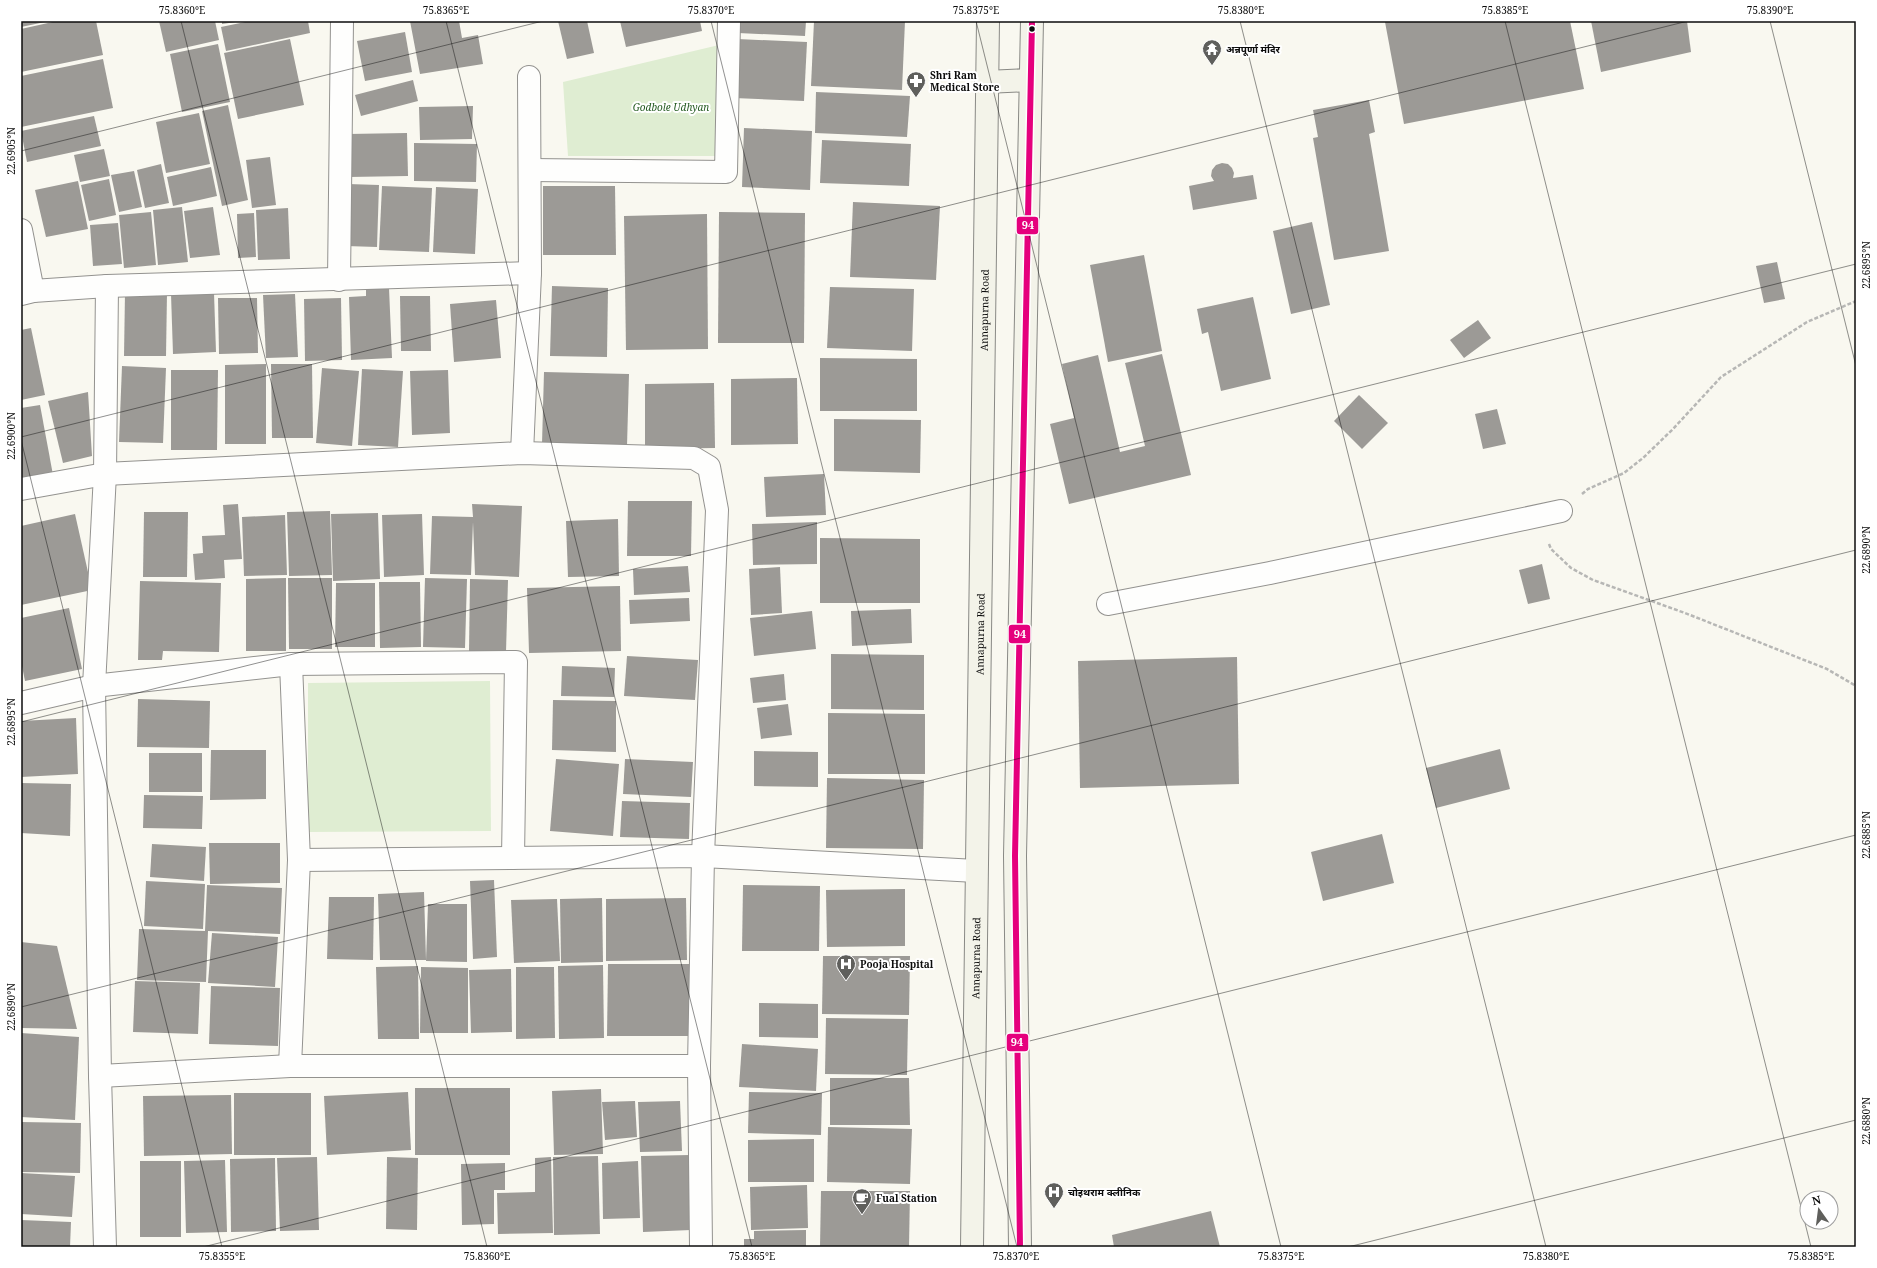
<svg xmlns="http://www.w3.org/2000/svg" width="1877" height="1268" viewBox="0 0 1877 1268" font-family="'Noto Serif','Noto Sans Devanagari',serif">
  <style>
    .green { fill: #dfedd2 }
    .building { fill: #9c9a96 }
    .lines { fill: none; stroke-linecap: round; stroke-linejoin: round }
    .street-casing { stroke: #93928f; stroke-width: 24 }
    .secondary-casing { stroke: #898985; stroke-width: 24 }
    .path { stroke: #b7b7b5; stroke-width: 2.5; stroke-dasharray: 4 2; stroke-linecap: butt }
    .street { stroke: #fefefd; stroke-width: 22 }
    .secondary { stroke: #f3f3e9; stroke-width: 22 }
    .bus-1-casing { stroke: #fff; stroke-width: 9 }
    .bus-1 { stroke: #e5007d; stroke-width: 6 }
    .ticks { fill: none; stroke: #0c0c0c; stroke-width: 1; stroke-opacity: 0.45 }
    .bus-dot { fill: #0c0c0c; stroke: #fff; stroke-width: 1.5 }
    .labels { text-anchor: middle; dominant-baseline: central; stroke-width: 4; stroke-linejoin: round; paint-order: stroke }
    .poi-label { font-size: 10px; font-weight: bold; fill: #0c0c0c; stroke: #fff; text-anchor: start }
    .park-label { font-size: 10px; font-style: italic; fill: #265c23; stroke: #fff }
    .street-label { font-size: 10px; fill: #0c0c0c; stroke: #fff }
    .line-badge { stroke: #fff; stroke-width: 1.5 }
    .badge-label { font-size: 11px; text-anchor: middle; font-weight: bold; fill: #fff }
    .neatline { fill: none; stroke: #0c0c0c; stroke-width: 1.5 }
    .ticks-label { font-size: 10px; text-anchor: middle; fill: #0c0c0c }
  </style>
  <rect width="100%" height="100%" fill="#f9f8f0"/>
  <g class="green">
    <path d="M719 45 721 156H568L563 82Z"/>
    <path d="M490 681 491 831 308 832V683Z"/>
  </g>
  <g class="building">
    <path d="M21 21H45V22L21 27Z"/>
    <path d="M57 21H96L103 55 21 72V29Z"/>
    <path d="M159 21H215L219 40 166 52Z"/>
    <path d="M222 21H236V22L222 24Z"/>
    <path d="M250 21H308L310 33 226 51 221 27Z"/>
    <path d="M410 21H459L462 38 478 35 483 64 420 74Z"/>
    <path d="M558 21H587L594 53 567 59Z"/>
    <path d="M620 21H700L702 31 626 47Z"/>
    <path d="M739 21H806L805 36 738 33Z"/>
    <path d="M814 21H905L902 90 811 86Z"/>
    <path d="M1389 21H1570L1584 89 1404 124 1385 22Z"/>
    <path d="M1591 21H1687L1691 52 1601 72Z"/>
    <path d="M405 32 412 72 365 81 357 41Z"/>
    <path d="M290 39 304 105 238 119 224 53Z"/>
    <path d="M737 39 807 42 804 101 734 98Z"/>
    <path d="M218 44 230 102 182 112 170 54Z"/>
    <path d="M103 59 113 108 21 127V76Z"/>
    <path d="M413 80 418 101 361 116 355 95Z"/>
    <path d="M816 92 910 96 907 137 815 133Z"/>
    <path d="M1369 100 1375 132 1369 134 1389 251 1334 260 1313 138 1318 137 1313 110Z"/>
    <path d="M228 105 248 200 222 206 202 111Z"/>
    <path d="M473 106 472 139 420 140 419 107Z"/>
    <path d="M199 113 210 164 166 173 156 122Z"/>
    <path d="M94 116 101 146 27 162 21 131Z"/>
    <path d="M744 128 812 131 810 190 742 187Z"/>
    <path d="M407 133 408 176 349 177 348 134Z"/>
    <path d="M822 140 911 144 909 186 820 183Z"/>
    <path d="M414 143 477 144 476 182 414 181Z"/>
    <path d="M104 149 110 176 80 182 74 155Z"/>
    <path d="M270 157 276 205 252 208 246 160Z"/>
    <path d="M1222 163 1228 164 1232 168 1234 173 1233 178 1253 175 1257 199 1193 210 1189 186 1214 181 1211 176 1212 170 1216 165Z"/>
    <path d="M161 164 169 203 145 208 137 170Z"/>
    <path d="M211 167 217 196 173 206 167 177Z"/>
    <path d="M134 171 142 207 119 212 111 175Z"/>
    <path d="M109 179 116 215 89 221 81 185Z"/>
    <path d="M78 181 88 229 46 237 35 190Z"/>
    <path d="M348 184 379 185 377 247 346 246Z"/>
    <path d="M382 186 432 188 429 252 379 250Z"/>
    <path d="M543 186H615L616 255H543Z"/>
    <path d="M436 187 478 189 475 254 433 252Z"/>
    <path d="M853 202 940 206 936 280 850 277Z"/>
    <path d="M182 207 188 262 158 265 153 210Z"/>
    <path d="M213 207 220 255 190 258 184 211Z"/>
    <path d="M288 208 290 259 258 260 256 210Z"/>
    <path d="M151 212 156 265 124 268 119 215Z"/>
    <path d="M719 212 805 213 804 343H718Z"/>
    <path d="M254 213 256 257 238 258 237 214Z"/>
    <path d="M707 214 708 349 626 350 624 216Z"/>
    <path d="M1312 222 1330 305 1291 314 1273 231Z"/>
    <path d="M118 223 122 264 93 266 90 225Z"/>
    <path d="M1144 255 1162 351 1108 362 1090 265Z"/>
    <path d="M1777 262 1785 299 1764 303 1756 266Z"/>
    <path d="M552 286 608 288 607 357 550 356Z"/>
    <path d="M830 287 914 289 912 351 827 348Z"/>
    <path d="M389 288 392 358 351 360 349 297 366 296V289Z"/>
    <path d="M125 292 167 293 166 356H124Z"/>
    <path d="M214 293 216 352 173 354 171 294Z"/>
    <path d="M295 294 298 357 266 358 263 295Z"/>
    <path d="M400 296H430L431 351H401Z"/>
    <path d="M1253 297 1271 379 1221 391 1208 332 1202 334 1197 309Z"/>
    <path d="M218 298H257L258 353 219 354Z"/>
    <path d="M341 298 342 360 305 361 304 299Z"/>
    <path d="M496 300 501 358 454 362 450 304Z"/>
    <path d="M1478 320 1491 338 1464 358 1450 340Z"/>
    <path d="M31 328 45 395 21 400V330Z"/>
    <path d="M1162 354 1191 475 1069 504 1050 424 1074 418 1062 364 1098 355 1120 452 1145 446 1125 363Z"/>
    <path d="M820 358 917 359V411H820Z"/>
    <path d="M266 364V444H225V365Z"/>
    <path d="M271 364H312L313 438H272Z"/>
    <path d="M122 366 166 368 163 443 119 442Z"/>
    <path d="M322 368 359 371 352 446 316 443Z"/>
    <path d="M362 369 403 371 398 447 358 445Z"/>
    <path d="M171 370H218L217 450H171Z"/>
    <path d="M448 370 450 433 412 435 410 371Z"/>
    <path d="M544 372 629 374 627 446 542 444Z"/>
    <path d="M797 378 798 444 731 445V379Z"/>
    <path d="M714 383 715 448 645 449V384Z"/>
    <path d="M88 392 92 456 63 463 48 401Z"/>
    <path d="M1359 395 1388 423 1362 449 1334 421Z"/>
    <path d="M40 405 53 475 21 481V408Z"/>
    <path d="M1497 409 1506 444 1483 449 1475 414Z"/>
    <path d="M834 419 921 420 920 473 834 471Z"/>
    <path d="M824 474 826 515 766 517 764 477Z"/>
    <path d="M628 501H692L691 556H627Z"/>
    <path d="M238 504 242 559 224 560 225 578 195 580 193 554 203 553 202 536 225 535 223 505Z"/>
    <path d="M472 504 522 506 519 577 475 575 473 522 471 575 430 574 432 516 473 517Z"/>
    <path d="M330 511 332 575 289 576 287 512Z"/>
    <path d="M144 512H188L187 577H143Z"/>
    <path d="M378 513 380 579 333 581 331 514Z"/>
    <path d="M75 514 92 590 21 605V526Z"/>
    <path d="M422 514 424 575 384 577 382 515Z"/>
    <path d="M285 515 287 575 244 576 242 517Z"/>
    <path d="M618 519 619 576 568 577 566 521Z"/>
    <path d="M817 522V564L753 565 752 524Z"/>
    <path d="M820 538 920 539V603H820Z"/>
    <path d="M1542 564 1550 599 1528 604 1519 570Z"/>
    <path d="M688 566 690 592 634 595 633 569Z"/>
    <path d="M780 567 782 613 751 615 749 569Z"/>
    <path d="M286 578V651H246V579Z"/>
    <path d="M288 578H332V649H289Z"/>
    <path d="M425 578 467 579 465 648 423 647Z"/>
    <path d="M470 579 508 580 506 652 469 651Z"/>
    <path d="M140 581 221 583 219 652 163 651 162 660H138Z"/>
    <path d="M379 582H420L421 647 380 648Z"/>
    <path d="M336 583H375V647H335Z"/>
    <path d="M620 586 621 651 529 653 527 588Z"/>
    <path d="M689 598 690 621 630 624 629 600Z"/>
    <path d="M69 608 82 669 25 681 21 661V618Z"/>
    <path d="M911 609 912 643 852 646 851 611Z"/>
    <path d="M812 611 816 649 754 656 750 618Z"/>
    <path d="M831 654 924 655V710L831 709Z"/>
    <path d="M627 656 698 660 695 700 624 696Z"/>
    <path d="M1237 657 1239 784 1080 788 1078 661Z"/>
    <path d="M562 666 615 668 614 697 561 696Z"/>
    <path d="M784 674 786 700 753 703 750 678Z"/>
    <path d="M138 699 210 701 209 748 137 747Z"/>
    <path d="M553 700 616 701V752L552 750Z"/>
    <path d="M788 704 792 735 761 739 757 708Z"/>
    <path d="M828 713 925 714V774H828Z"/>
    <path d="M76 718 78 774 21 777V721Z"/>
    <path d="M1500 749 1510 789 1436 808 1426 768Z"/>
    <path d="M211 750H266V799L210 800Z"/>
    <path d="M754 751 818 752V787L754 786Z"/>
    <rect x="149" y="753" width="53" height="39"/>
    <path d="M556 759 619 764 613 836 550 831Z"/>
    <path d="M625 759 693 762 691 797 623 794Z"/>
    <path d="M827 778 924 780 923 849 826 848Z"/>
    <path d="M21 783 71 784 70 836 21 833Z"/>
    <path d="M144 795 203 796 202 829 143 828Z"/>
    <path d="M622 801 690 803 689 839 620 837Z"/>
    <path d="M1382 834 1394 883 1323 901 1311 852Z"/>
    <path d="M209 843H280V883L210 884Z"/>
    <path d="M152 844 206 847 204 881 150 877Z"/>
    <path d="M494 880 497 957 473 959 470 881Z"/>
    <path d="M146 881 205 884 203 929 144 926Z"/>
    <path d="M207 885 282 888 280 934 208 931 206 982 137 980 139 929 205 931Z"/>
    <path d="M743 885 820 886 819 951H742Z"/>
    <path d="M905 889V946L827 947 826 890Z"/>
    <path d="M424 892 426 960H380L378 894Z"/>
    <path d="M329 897H374L373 960 327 959Z"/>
    <path d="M602 898 603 962 561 963 560 899Z"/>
    <path d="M686 898 687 960 606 961V899Z"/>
    <path d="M557 899 560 961 514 963 511 900Z"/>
    <path d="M428 904H467V962L426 961Z"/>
    <path d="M212 933 278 937 275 987 208 983Z"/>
    <path d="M21 942 57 946 77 1029 21 1028Z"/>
    <path d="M823 956H910L909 1015 822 1014Z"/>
    <path d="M608 964H692V1036H607Z"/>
    <path d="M603 965 604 1038 559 1039 558 966Z"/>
    <path d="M418 966 419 1039H378L376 967Z"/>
    <path d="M421 967 468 968V1033H420Z"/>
    <path d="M516 967H554L555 1038 516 1039Z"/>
    <path d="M511 969 512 1032 471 1033 469 970Z"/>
    <path d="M135 981 200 983 198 1034 133 1032Z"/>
    <path d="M211 986 280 988 278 1046 209 1044Z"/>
    <path d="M759 1003 818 1004V1038L759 1037Z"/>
    <path d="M826 1018 908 1019 907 1075 825 1074Z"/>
    <path d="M21 1033 79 1037 75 1120 21 1117Z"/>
    <path d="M742 1044 818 1049 816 1091 739 1087Z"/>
    <path d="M830 1078H909L910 1125H830Z"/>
    <rect x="415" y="1088" width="95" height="67"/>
    <path d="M601 1089 603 1154 554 1155 552 1091Z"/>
    <path d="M408 1092 411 1150 327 1155 324 1096Z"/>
    <path d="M749 1092 822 1093 821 1135 748 1133Z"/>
    <rect x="234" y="1093" width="77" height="62"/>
    <path d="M231 1095 232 1154 144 1156 143 1096Z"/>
    <path d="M635 1101 637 1137 605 1140 602 1102Z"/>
    <path d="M680 1101 682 1151 640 1152 638 1102Z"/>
    <path d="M21 1122 81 1123 80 1173 21 1172Z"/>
    <path d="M828 1127 912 1129 910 1184 827 1182Z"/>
    <path d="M814 1139V1182H748V1140Z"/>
    <path d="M690 1155 691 1230 643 1232 641 1156Z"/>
    <path d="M598 1156 600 1234 554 1235 553 1157Z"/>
    <path d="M317 1157 319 1230 280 1231 277 1158Z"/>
    <path d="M387 1157 418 1158 417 1230 386 1229Z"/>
    <path d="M551 1157 553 1233 498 1234 497 1193 535 1192V1158Z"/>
    <path d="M275 1158 276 1231 231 1232 230 1159Z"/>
    <path d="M225 1160 227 1232 186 1233 184 1161Z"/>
    <rect x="140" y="1161" width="41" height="76"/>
    <path d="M638 1161 640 1218 603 1219 602 1163Z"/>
    <path d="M505 1163V1190H494V1224L462 1225 461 1164Z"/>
    <path d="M21 1173 75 1176 72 1217 21 1214Z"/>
    <path d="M807 1185 808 1228 751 1230 750 1187Z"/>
    <path d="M821 1191H910L909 1247H820Z"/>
    <path d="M1211 1211 1220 1247H1114L1112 1235Z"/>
    <path d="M21 1220 71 1222 70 1247H21Z"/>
    <path d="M806 1230V1247H744V1239H754V1231Z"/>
  </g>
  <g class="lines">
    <g class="street-casing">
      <g id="street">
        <path d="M530 170 726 172 729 21"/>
        <path d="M21 230 33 291"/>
        <path d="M339 280 342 21"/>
        <path d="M21 294 33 291 107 286 530 273"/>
        <path d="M522 453 530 273 529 77"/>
        <path d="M21 489 105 474 522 453 694 458 709 467 717 510 703 856 699 1066 701 1247"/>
        <path d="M1108 604 1270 573 1561 511"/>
        <path d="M21 703 94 686 291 664 516 662 513 858"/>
        <path d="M299 860 703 856 976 871"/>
        <path d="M290 1066 299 860 291 664"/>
        <path d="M100 1076 290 1066H699"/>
        <path d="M105 1247 100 1076 94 686 105 474 107 286"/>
      </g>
    </g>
    <g class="secondary-casing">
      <g id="secondary">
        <path d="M986 82 1030 80"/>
        <path id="s1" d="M972 1247 988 21"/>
        <path d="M1020 1247 1015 856 1032 21"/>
      </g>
    </g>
    <g class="path">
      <path d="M1582 494 1588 489 1624 473 1643 458 1673 429 1721 377 1807 322 1856 301"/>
      <path d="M1549 544 1551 549 1571 568 1593 580 1685 613 1827 669 1856 686"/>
    </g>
    <use href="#street" class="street"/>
    <use href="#secondary" class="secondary"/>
    <g class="bus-1-casing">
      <path id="bus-1" d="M1020 1247 1015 856 1032 21"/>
    </g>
    <use href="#bus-1" class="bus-1"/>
  </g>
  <path class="ticks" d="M181 21 487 1247M446 21 752 1247M711 21 1017 1247M976 21 1281 1247M1240 21 1546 1247M1505 21 1811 1247M1770 21 1856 366M21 151 543 21M21 437 1688 21M21 440 222 1247M21 722 1856 264M21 1007 1856 550M203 1247 1856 835M1348 1247 1856 1120"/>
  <defs>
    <g id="temple-pin" transform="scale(1)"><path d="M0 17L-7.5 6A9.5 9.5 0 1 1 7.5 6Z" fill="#5f5f5c" stroke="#fff"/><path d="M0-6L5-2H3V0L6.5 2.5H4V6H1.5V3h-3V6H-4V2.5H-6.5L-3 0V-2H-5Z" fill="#fff"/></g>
    <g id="pharmacy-pin" transform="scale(1)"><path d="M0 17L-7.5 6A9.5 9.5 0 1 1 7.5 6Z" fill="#5f5f5c" stroke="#fff"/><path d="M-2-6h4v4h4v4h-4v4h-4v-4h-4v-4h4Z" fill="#fff"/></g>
    <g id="hospital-pin" transform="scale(1)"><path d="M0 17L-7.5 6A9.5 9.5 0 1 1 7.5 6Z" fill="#5f5f5c" stroke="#fff"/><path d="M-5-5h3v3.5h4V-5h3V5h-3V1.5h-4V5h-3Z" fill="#fff"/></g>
    <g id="cafe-pin" transform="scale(1)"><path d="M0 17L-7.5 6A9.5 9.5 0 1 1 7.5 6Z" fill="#5f5f5c" stroke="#fff"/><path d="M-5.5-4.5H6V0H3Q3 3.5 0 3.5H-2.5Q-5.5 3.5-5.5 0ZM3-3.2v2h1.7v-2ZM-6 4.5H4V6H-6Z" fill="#fff"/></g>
  </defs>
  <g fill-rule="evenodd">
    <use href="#temple-pin" x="1212" y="49"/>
    <use href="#pharmacy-pin" x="916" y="81"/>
    <use href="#hospital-pin" x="846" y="964"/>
    <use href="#hospital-pin" x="1054" y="1192"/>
    <use href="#cafe-pin" x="862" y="1198"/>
  </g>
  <circle class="bus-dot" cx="1032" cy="29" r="3.5"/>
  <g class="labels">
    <g class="poi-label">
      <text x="1226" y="49">अन्नपूर्णा मंदिर</text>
      <text x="930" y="75">Shri Ram<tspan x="930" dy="12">Medical Store</tspan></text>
      <text x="860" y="964">Pooja Hospital</text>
      <text x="1068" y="1192">चोइथराम क्लीनिक</text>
      <text x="876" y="1198">Fual Station</text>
    </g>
    <g class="park-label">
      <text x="671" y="107">Godbole Udhyan</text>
    </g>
    <g class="street-label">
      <text stroke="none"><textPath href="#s1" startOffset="937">Annapurna Road</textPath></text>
      <text stroke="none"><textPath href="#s1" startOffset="613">Annapurna Road</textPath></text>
      <text stroke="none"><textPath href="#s1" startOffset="289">Annapurna Road</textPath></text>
    </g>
  </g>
  <g class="line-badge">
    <rect x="1016" y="216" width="23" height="19" rx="4" fill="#e5007d"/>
    <rect x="1008" y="624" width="23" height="20" rx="4" fill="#e5007d"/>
    <rect x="1006" y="1033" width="23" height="19" rx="4" fill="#e5007d"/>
  </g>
  <g class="badge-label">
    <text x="1028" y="229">94</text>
    <text x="1020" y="638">94</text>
    <text x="1017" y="1046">94</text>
  </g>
  <rect width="1877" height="1268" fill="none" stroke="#ffffff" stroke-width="44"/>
  <g transform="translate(1819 1210) rotate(346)"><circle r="19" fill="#ffffff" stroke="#9e9e9e"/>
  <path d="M0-3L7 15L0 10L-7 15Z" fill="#5f5f5c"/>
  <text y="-6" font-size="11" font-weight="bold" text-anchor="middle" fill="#0c0c0c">N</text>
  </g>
  <rect x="22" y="22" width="1833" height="1224" class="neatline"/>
  <g class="ticks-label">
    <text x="182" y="14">75.8360°E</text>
    <text x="446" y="14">75.8365°E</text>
    <text x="711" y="14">75.8370°E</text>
    <text x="976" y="14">75.8375°E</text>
    <text x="1241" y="14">75.8380°E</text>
    <text x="1505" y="14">75.8385°E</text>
    <text x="1770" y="14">75.8390°E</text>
    <text transform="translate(11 151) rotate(-90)" y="4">22.6905°N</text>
    <text transform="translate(1866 265) rotate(-90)" y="4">22.6895°N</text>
    <text transform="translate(11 436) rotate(-90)" y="4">22.6900°N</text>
    <text transform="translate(1866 550) rotate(-90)" y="4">22.6890°N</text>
    <text transform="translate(11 722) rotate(-90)" y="4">22.6895°N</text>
    <text transform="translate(1866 835) rotate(-90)" y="4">22.6885°N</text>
    <text transform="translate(11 1007) rotate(-90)" y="4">22.6890°N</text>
    <text transform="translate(1866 1121) rotate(-90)" y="4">22.6880°N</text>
    <text x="222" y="1260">75.8355°E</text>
    <text x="487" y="1260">75.8360°E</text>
    <text x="752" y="1260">75.8365°E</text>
    <text x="1016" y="1260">75.8370°E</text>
    <text x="1281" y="1260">75.8375°E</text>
    <text x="1546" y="1260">75.8380°E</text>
    <text x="1811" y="1260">75.8385°E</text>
  </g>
</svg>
